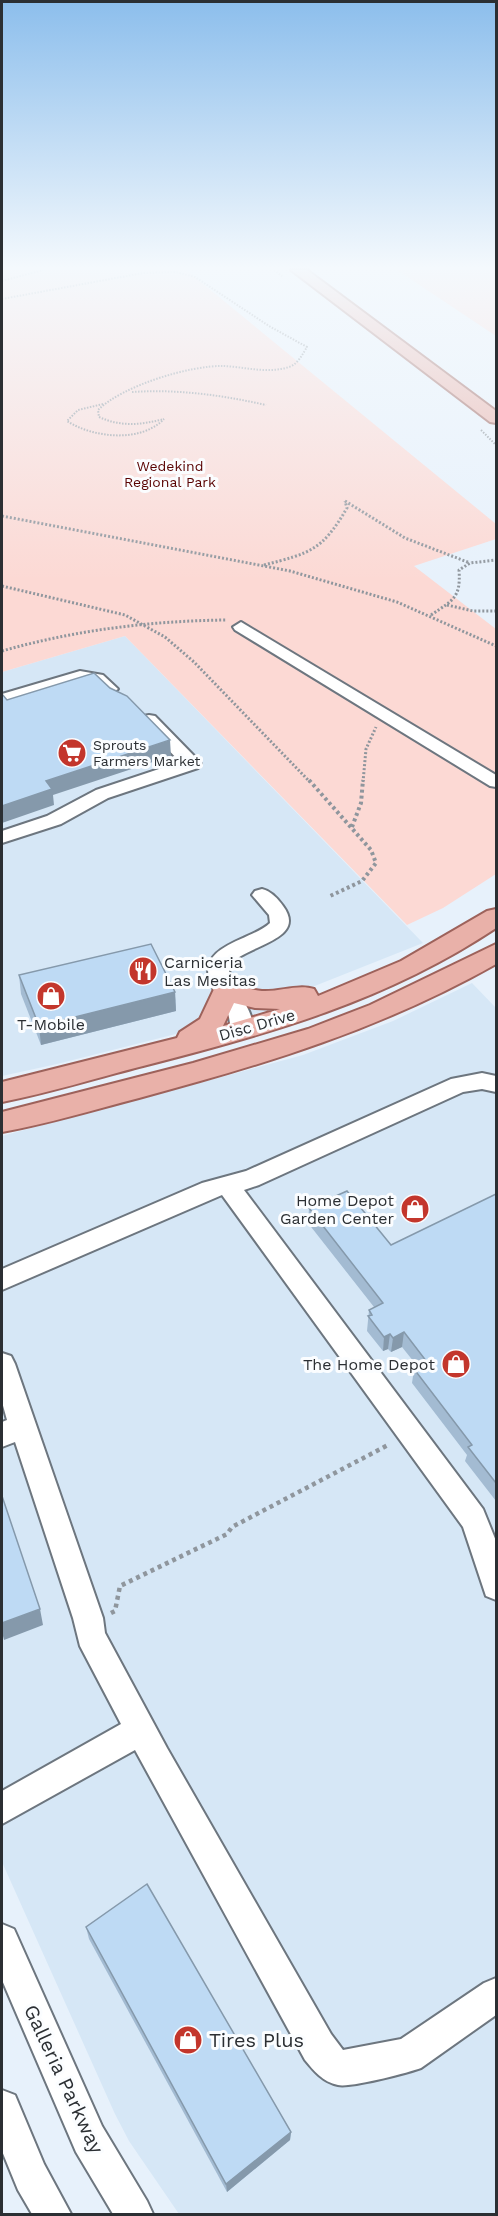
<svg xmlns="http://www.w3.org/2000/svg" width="498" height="2216" viewBox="0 0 498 2216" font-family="'Work Sans',sans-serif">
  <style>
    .built { fill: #d6e7f6 }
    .green { fill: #fcd9d4 }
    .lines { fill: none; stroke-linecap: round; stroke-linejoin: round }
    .minor-casing { stroke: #6d767f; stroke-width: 4 }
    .major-casing { stroke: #9d625b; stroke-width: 4 }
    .path-far3 { stroke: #8f969d; stroke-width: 2; stroke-dasharray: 1.5 1.5; stroke-linecap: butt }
    .path-far2 { stroke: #8f969d; stroke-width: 3; stroke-dasharray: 2 2; stroke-linecap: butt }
    .path-far1 { stroke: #8f969d; stroke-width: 4; stroke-dasharray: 3 3; stroke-linecap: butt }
    .path { stroke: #8f969d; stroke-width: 4.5; stroke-dasharray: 4 4; stroke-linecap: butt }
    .minor { fill: #fff; fill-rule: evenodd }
    .major { fill: #e9b1a9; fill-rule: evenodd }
    .wall { fill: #a3bbd2 }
    .shaded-wall { fill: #8599ab }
    .building { fill: #bedaf4; stroke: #8599ab; stroke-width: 1.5 }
    .labels { text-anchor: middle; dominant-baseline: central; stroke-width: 6; stroke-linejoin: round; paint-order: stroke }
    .far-park-label { font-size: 14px; fill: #590202; stroke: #fbfdff }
    .far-poi-label { font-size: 14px; fill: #2b2f33; stroke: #fbfdff; text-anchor: start }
    .poi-label { font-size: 16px; fill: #2b2f33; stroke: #fbfdff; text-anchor: end }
    .street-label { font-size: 16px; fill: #2b2f33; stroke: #fbfdff }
    .near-poi-label { font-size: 20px; fill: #2b2f33; stroke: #fbfdff; text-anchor: start }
    .near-street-label { font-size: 20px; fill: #2b2f33; stroke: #fbfdff }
  </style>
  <rect width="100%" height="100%" fill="#e7f1fb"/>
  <g class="built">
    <path d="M125 636 423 943 297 993 267 1011 57 1064 2 1076V672Z"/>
    <path d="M472 983 496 1008V2214H179L129 2141 115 2114 2 1862V1136L303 1055 393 1021Z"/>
  </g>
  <g class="green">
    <path d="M2 270H186L496 524V539L414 566 496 629V874L443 908 407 925 125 636 2 672Z"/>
    <path d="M397 270H496V336Z"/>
  </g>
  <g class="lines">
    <g class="minor-casing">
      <g id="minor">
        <path d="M241 622 496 775V787L490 786 235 630 233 627Z"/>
        <path d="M80 671 103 675 118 689 110 694 92 683 81 681 2 704V694Z"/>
        <path d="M149 715 155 716 198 760 201 764 198 768 108 798 61 824 2 843V831L47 816 96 790 180 762 140 720 143 716Z"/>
        <path d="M262 889C271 891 278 899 283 906 309 941 243 945 229 966 227 990 263 1012 249 1035L241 1037 233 1035C229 1027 231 1018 226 1009 221 1000 213 992 210 981 197 945 253 940 270 923L269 915 252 895 255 891Z"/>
        <path d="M482 1073 496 1076V1092L482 1089 463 1092 259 1185 244 1190 483 1509 496 1541V1600L486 1596 463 1527 222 1195 2 1290V1269L202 1183 246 1171 451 1079Z"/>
        <path d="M2 1353 11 1356 15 1364 103 1618 105 1633 167 1748 331 2034 343 2050 401 2039 484 1983 496 1978V2015L421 2068C407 2073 350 2088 338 2085 323 2082 314 2071 305 2060L135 1750 2 1824V1791L121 1724 80 1646 73 1618 15 1442 2 1447V1422L7 1420 2 1402Z"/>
        <path d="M2 1924 14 1929 102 2126 147 2201 153 2214H113L76 2152 2 1980Z"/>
        <path d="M2 2090 15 2095 44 2164 71 2214H32L18 2190 2 2151Z"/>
      </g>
    </g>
    <g class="major-casing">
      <g id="major">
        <path d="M291 270H307L496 411V423L490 422Z"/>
        <path d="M496 909V928C386 1001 269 1034 143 1066 96 1078 49 1093 2 1102V1082L177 1038 180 1032 200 1019 216 985C231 980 246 990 262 991 280 992 298 984 314 989L318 996 401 961 487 911ZM234 1003 255 1008 280 1009 223 1026Z"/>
        <path d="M496 944V964C381 1029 266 1064 139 1098 93 1110 47 1124 2 1132V1112L193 1063 308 1029 370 1005Z"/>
      </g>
    </g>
    <g class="path-far3">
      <path d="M274 270 283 277"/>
      <path d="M2 281 43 270"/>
      <path d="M2 299 143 273 176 272 195 277 269 326 307 347C302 355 298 364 289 367 268 374 245 367 224 366 190 365 122 386 98 410L99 417C121 427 141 425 164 419"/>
      <path d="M132 392C178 389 221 395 266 405"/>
      <path d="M103 404 78 410 67 421C93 438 141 443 164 419"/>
      <path d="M481 430 496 445"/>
    </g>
    <g class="path-far2">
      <path d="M345 501 405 538 470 563"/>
      <path d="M2 516 290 571 397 602 496 646"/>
      <path d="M264 565C310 553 322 551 347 508L345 501"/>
      <path d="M2 586 125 615 165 637 194 662 310 782"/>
      <path d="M447 605 473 611H496"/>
      <path d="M431 615C453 600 461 598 459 570L470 563 496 560"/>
      <path d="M2 651C76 630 149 621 226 620"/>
      <path d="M363 782 366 749 376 727"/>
    </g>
    <g class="path-far1">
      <path d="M309 780 371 850 376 863 362 881 328 897"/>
      <path d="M352 827 361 803 363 780"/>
    </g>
    <path class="path" d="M111 1613 115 1611 120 1586 227 1534 232 1527 390 1444"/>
    <use href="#minor" class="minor"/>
    <use href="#major" class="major"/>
  </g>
  <g class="wall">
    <path d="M19 975 175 992 176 1011 41 1045 21 994Z"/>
    <path d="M496 1194V1501L465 1461 467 1455 412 1383 414 1369 418 1367 402 1347 391 1352 388 1349 383 1351 367 1331 369 1310 374 1307 308 1223 309 1208 391 1245Z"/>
    <path d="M86 1927 291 2132 290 2140 227 2192 89 1939Z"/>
  </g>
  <g class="shaded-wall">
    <path d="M170 740 171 756 53 795 54 805 2 823V806L46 781Z"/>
    <path d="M175 992 176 1011 41 1045 39 1026Z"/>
    <path d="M404 1332 402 1347 391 1352 393 1338Z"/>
    <path d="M390 1334 388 1349 383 1351 384 1337Z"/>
    <path d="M40 1609 43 1625 4 1640 3 1636H2V1623Z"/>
    <path d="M291 2132 290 2140 227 2192 226 2184Z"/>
  </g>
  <g class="building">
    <path d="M94 673 110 688 127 696 170 740 46 781 52 789 2 806V694L7 700Z"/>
    <path d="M151 944 175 992 39 1026 19 975Z"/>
    <path d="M347 1191 391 1245 496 1194V1483L468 1447 472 1445 414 1369 427 1362 404 1332 393 1338 390 1334 384 1337 368 1316 372 1315 369 1310 383 1303 309 1208Z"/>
    <path d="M2 1496 40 1609 2 1623Z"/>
    <path d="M147 1884 291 2132 226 2184 86 1927Z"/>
  </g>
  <linearGradient id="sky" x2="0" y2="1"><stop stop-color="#8cbeec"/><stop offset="0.46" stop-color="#f4f9fd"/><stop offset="1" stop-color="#f4f9fd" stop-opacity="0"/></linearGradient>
  <rect width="498" height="581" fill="url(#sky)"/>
  <defs>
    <g id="supermarket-disc" transform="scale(1.5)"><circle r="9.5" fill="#c3362c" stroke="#fbfdff"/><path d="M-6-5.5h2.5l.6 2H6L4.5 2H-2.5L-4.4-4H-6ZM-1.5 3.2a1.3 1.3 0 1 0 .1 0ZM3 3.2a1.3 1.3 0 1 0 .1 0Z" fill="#fff"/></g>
    <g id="restaurant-disc" transform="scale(1.5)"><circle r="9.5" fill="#c3362c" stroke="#fbfdff"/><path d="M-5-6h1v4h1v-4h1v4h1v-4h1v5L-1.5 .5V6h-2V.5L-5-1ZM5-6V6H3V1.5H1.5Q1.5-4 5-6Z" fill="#fff"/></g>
    <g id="shop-disc" transform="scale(1.5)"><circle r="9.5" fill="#c3362c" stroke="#fbfdff"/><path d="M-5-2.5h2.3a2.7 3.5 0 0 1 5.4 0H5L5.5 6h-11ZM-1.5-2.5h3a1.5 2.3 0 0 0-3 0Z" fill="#fff"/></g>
  </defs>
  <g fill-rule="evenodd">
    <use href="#supermarket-disc" x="72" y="753"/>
    <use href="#restaurant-disc" x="143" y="971"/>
    <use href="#shop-disc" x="51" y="996"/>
    <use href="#shop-disc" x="415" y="1209"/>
    <use href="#shop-disc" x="456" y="1364"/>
    <use href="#shop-disc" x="188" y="2040"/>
  </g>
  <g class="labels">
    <g class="far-park-label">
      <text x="170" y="466">Wedekind<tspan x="170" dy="16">Regional Park</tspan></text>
    </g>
    <g class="far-poi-label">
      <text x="93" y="745">Sprouts<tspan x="93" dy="16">Farmers Market</tspan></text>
    </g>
    <g class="poi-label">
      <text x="164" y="962" text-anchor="start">Carniceria<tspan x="164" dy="18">Las Mesitas</tspan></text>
      <text x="51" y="1024" text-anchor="middle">T-Mobile</text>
      <text x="394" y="1200">Home Depot<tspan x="394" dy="18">Garden Center</tspan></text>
      <text x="435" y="1364">The Home Depot</text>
    </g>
    <g class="street-label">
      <text transform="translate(257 1025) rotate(-16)">Disc Drive</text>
    </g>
    <g class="near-poi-label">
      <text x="209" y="2040">Tires Plus</text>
    </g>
    <g class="near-street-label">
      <text transform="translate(64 2079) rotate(65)">Galleria Parkway</text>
    </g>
  </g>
  <rect width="498" height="2216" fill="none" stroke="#2b2f33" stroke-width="6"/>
</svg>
